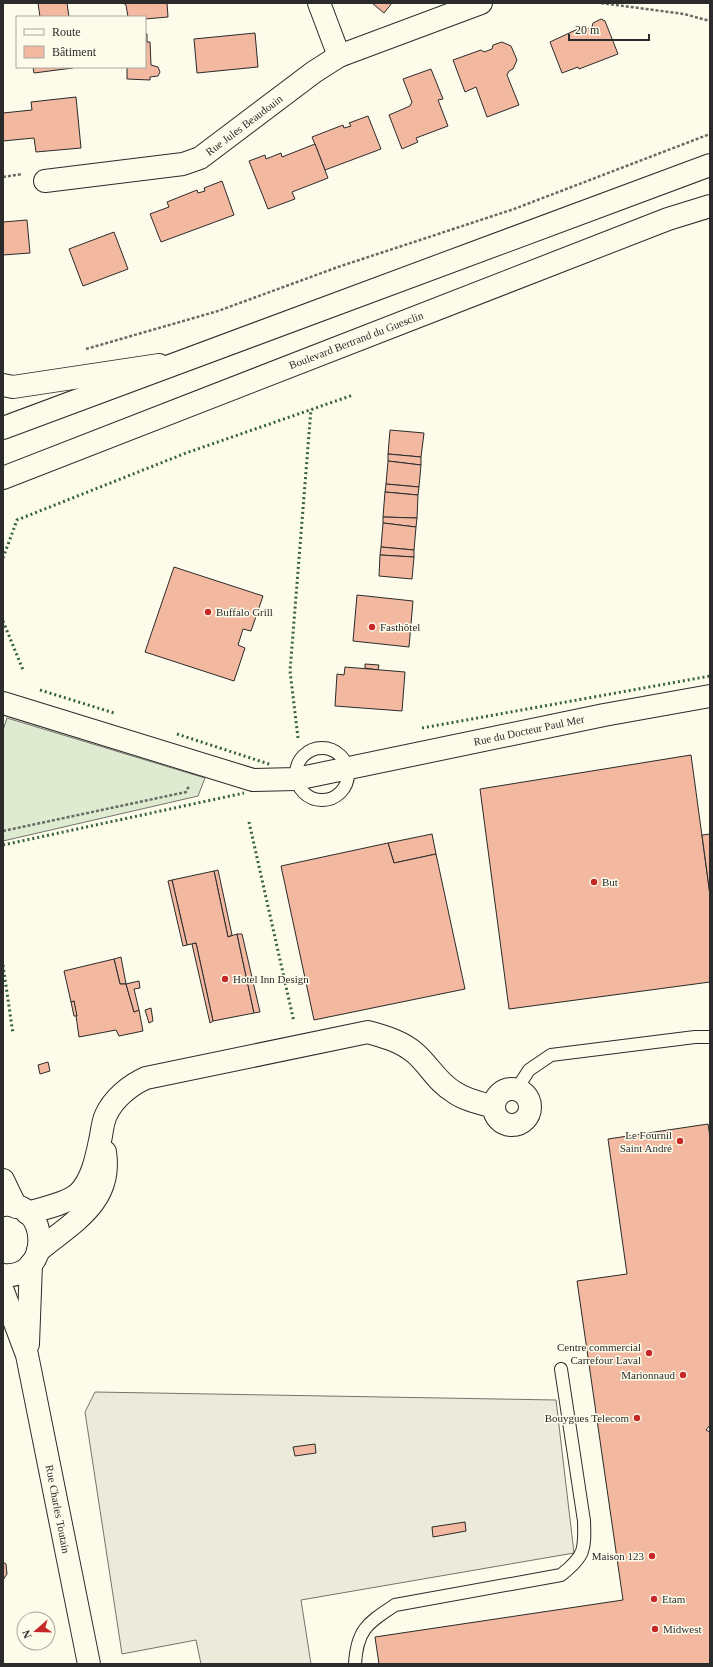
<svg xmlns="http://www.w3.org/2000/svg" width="713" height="1667" viewBox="0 0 713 1667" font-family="Georgia,serif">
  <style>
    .grass { fill: #deebd1; stroke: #74746e }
    .parking { fill: #eceadb; stroke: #74746e }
    .building { fill: #f2b8a0; stroke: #2b2b2b }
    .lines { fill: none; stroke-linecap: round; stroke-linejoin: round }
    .service-casing { stroke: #2b2b2b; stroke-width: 14 }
    .minor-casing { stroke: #2b2b2b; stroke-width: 24 }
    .tertiary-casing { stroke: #2b2b2b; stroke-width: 24 }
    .secondary-casing { stroke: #2b2b2b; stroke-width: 24 }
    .primary-casing { stroke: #2b2b2b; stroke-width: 24 }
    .path { stroke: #6a6964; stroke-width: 2.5; stroke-dasharray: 3 2; stroke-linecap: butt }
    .service { stroke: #fdfbea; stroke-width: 12 }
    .minor { stroke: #fdfbea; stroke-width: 22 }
    .tertiary { stroke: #fdfbea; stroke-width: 22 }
    .secondary { stroke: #fdfbea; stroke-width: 22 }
    .primary { stroke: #fdfbea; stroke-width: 22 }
    .hedge { stroke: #34623c; stroke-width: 3; stroke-dasharray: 2 3; stroke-linecap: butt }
    .poi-dot { fill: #c62828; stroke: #fdfbea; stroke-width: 1.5 }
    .labels { text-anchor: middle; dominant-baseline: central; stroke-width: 3; stroke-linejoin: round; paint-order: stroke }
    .street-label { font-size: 11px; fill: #2b2b2b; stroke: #fdfbea }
    .poi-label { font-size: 11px; fill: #2b2b2b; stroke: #fdfbea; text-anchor: start }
  </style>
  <rect width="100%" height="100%" fill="#fdfbea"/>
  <path class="grass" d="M7 718 205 778 198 796 3 841V730Z"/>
  <path class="parking" d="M95 1392 556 1400 574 1553 301 1600 311 1664H201L196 1640 122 1654 85 1412Z"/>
  <g class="building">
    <path d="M38 3H67L69 17H40Z"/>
    <path d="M123 3H167L168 17 145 19V17H128L126 5Z"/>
    <path d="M372 3H392L384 13Z"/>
    <path d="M601 19 605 21 618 54 579 69 578 67 562 73 550 42 582 27 583 30 592 27 593 23Z"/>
    <path d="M255 33 258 67 197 73 194 39Z"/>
    <path d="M145 34H147V42H150L151 65 158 67 160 72 158 76 150 77V80L127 79V67H145Z"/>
    <path d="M502 42 511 46 517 60 513 69 509 71 507 75 519 105 487 117 476 87 465 92 453 60 481 50 484 52 492 49 493 45Z"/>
    <path d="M33 67H73V68L34 73Z"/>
    <path d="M431 69 443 99 438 100 448 126 416 138 418 142 402 149 389 115 410 106 412 102 403 79Z"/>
    <path d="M76 97 81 148 36 152 34 138 3 141V113L32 110 31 102Z"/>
    <path d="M368 116 381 149 325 170 312 137 343 125 344 128 351 126 349 123Z"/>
    <path d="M315 144 328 178 292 192 295 199 268 209 249 161 265 155 266 159 281 153 282 157Z"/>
    <path d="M222 181 234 215 161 242 150 214 169 207 167 202 197 190 198 193 205 191 204 188Z"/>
    <path d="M27 220 30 253 3 255V222Z"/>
    <path d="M114 232 128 269 83 286 69 249Z"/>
    <path d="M390 430 424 433 421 457 388 454Z"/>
    <path d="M388 454 421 457V465L388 461Z"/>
    <path d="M388 461 421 465 419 487 386 484Z"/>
    <path d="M386 484 419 487 418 495 385 492Z"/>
    <path d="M385 492 418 495 417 518 383 517Z"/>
    <path d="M383 517 417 518 416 527 383 523Z"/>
    <path d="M383 523 416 527 414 550 381 547Z"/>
    <path d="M381 547 414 550V557L380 555Z"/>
    <path d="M380 555 414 557 412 579 379 576Z"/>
    <path d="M174 567 263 596 251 631 243 629 238 645 245 648 234 681 145 652Z"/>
    <path d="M357 595 413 601 409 647 353 641Z"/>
    <path d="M365 664 379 665 378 670 365 668Z"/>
    <path d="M345 667 405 672 402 711 335 706 337 674 344 675Z"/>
    <path d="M691 755 710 895V982L509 1009 480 789Z"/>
    <path d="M432 834 436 854 394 863 388 843Z"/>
    <path d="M710 834V895L702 835Z"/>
    <path d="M388 843 394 863 436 854 465 989 314 1020 281 866Z"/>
    <path d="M218 870 232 935 228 937 214 871Z"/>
    <path d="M214 871 228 937 237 934 254 1013 213 1021 196 943 187 945 172 880Z"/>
    <path d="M172 880 187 945 183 946 168 881Z"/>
    <path d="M237 934H242L260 1012 254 1013Z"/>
    <path d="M196 943 213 1021 210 1023 192 944Z"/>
    <path d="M121 957 126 984H120L114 959Z"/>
    <path d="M114 959 120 984H126L134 1012 139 1010 143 1031 119 1036 116 1030 79 1037 74 1001 71 1002 64 971Z"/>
    <path d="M139 981 140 988 134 989 139 1010 134 1012 126 984Z"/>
    <path d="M74 1001 77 1016H74L71 1002Z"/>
    <path d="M151 1008 153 1021 149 1023 145 1010Z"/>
    <path d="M48 1062 50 1071 40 1074 38 1065Z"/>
    <path d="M708 1124 710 1137V1425L706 1430 710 1432V1664H379L375 1637 623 1600 577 1281 627 1274 608 1139Z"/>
    <path d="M315 1444 316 1453 295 1456 293 1447Z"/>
    <path d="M465 1522 466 1531 433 1537 432 1527Z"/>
    <path d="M3 1562 6 1564 7 1574 3 1580Z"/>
  </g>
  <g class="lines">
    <g class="service-casing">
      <g id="service">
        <circle cx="322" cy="774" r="26"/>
        <path d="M516 1090 529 1070 551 1055 695 1037H710"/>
        <path d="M355 1664C357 1629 368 1623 395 1605L561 1575C585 1556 585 1550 584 1521L561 1369"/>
      </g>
    </g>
    <g class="minor-casing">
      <g id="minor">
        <path d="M319 3 339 56 481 3"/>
        <path d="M45 181 183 164 200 158 314 72 339 56"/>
        <path d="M3 703 253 780 296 779 604 715 710 696"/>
        <circle cx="512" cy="1107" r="18"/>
        <path d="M27 1213C41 1209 69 1203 79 1193 93 1179 97 1155 101 1136 102 1130 103 1121 106 1115 113 1099 130 1085 146 1078L368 1032C385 1037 401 1041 415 1053 429 1065 437 1082 454 1092 465 1100 480 1103 494 1107"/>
        <path d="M38 1251C71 1223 113 1203 105 1152"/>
      </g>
    </g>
    <g class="tertiary-casing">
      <g id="tertiary">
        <path d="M3 1180 16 1207"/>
        <path d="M3 1205C51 1200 52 1280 3 1275"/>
        <path d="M3 1291 27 1355 89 1664"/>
        <path d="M28 1344 31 1264"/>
      </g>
    </g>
    <g class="secondary-casing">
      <path id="secondary" d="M3 385 13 387 159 365"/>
    </g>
    <g class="primary-casing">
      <g id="primary">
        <path d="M3 428 710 165"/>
        <path d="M3 478 668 219 710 206"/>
      </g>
    </g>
    <g class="path">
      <path d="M601 3 684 14 710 21"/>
      <path d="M3 177 22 174"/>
      <path d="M86 349 218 311 338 267 514 209 710 134"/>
      <path d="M3 831 186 792 189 786"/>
    </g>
    <use href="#service" class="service"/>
    <use href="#minor" class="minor"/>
    <use href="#tertiary" class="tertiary"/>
    <use href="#secondary" class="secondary"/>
    <use href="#primary" class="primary"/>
    <g class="hedge">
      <path d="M3 558 17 520 186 453 353 395"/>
      <path d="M3 621 23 670"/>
      <path d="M40 690 114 713"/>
      <path d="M422 728 710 676"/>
      <path d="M177 734 272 765"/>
      <path d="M298 738 290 671 311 409"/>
      <path d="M249 822 294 1022"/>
      <path d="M3 845 244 793"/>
      <path d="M3 965 13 1034"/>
    </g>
  </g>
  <g class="poi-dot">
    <circle cx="208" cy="612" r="4"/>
    <circle cx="372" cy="627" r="4"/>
    <circle cx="594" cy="882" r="4"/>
    <circle cx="225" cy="979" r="4"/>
    <circle cx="680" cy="1141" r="4"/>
    <circle cx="649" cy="1353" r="4"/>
    <circle cx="683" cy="1375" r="4"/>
    <circle cx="637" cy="1418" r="4"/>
    <circle cx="652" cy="1556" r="4"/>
    <circle cx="654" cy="1599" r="4"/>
    <circle cx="655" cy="1629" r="4"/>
  </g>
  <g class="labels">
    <g class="street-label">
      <text transform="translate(244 125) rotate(-37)">Rue Jules Beaudouin</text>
      <text transform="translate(356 340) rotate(-21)">Boulevard Bertrand du Guesclin</text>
      <text transform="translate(529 730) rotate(-12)">Rue du Docteur Paul Mer</text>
      <text transform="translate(58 1509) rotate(79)">Rue Charles Toutain</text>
    </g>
    <g class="poi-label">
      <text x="216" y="612">Buffalo Grill</text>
      <text x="380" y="627">Fasthôtel</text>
      <text x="602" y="882">But</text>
      <text x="233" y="979">Hotel Inn Design</text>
      <text x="672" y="1135" text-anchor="end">Le Fournil<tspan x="672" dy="13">Saint André</tspan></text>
      <text x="641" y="1347" text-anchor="end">Centre commercial<tspan x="641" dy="13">Carrefour Laval</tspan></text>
      <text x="675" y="1375" text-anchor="end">Marionnaud</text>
      <text x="629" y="1418" text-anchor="end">Bouygues Telecom</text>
      <text x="644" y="1556" text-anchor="end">Maison 123</text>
      <text x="662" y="1599">Etam</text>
      <text x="663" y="1629">Midwest</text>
    </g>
  </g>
  <rect width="713" height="1667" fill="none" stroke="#2b2b2b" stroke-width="8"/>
  <rect x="16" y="16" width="130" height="52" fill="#fdfbea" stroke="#a9a89e"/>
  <rect x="24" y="29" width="20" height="6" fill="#fdfbea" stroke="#a9a89e"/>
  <text x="52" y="36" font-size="12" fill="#2b2b2b">Route</text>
  <rect x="24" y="46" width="20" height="12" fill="#f2b8a0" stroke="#a9a89e"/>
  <text x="52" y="56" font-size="12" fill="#2b2b2b">Bâtiment</text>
  <g transform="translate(36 1631) rotate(250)"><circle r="19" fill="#fdfbea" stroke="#a9a89e"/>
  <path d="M0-3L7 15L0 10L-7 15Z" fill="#c62828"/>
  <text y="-6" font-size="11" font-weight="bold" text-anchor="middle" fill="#2b2b2b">N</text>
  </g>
  <path d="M569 34v6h80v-6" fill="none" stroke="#2b2b2b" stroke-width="2"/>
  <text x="575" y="34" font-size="12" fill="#2b2b2b" stroke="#fdfbea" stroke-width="3" paint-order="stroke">20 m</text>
</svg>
